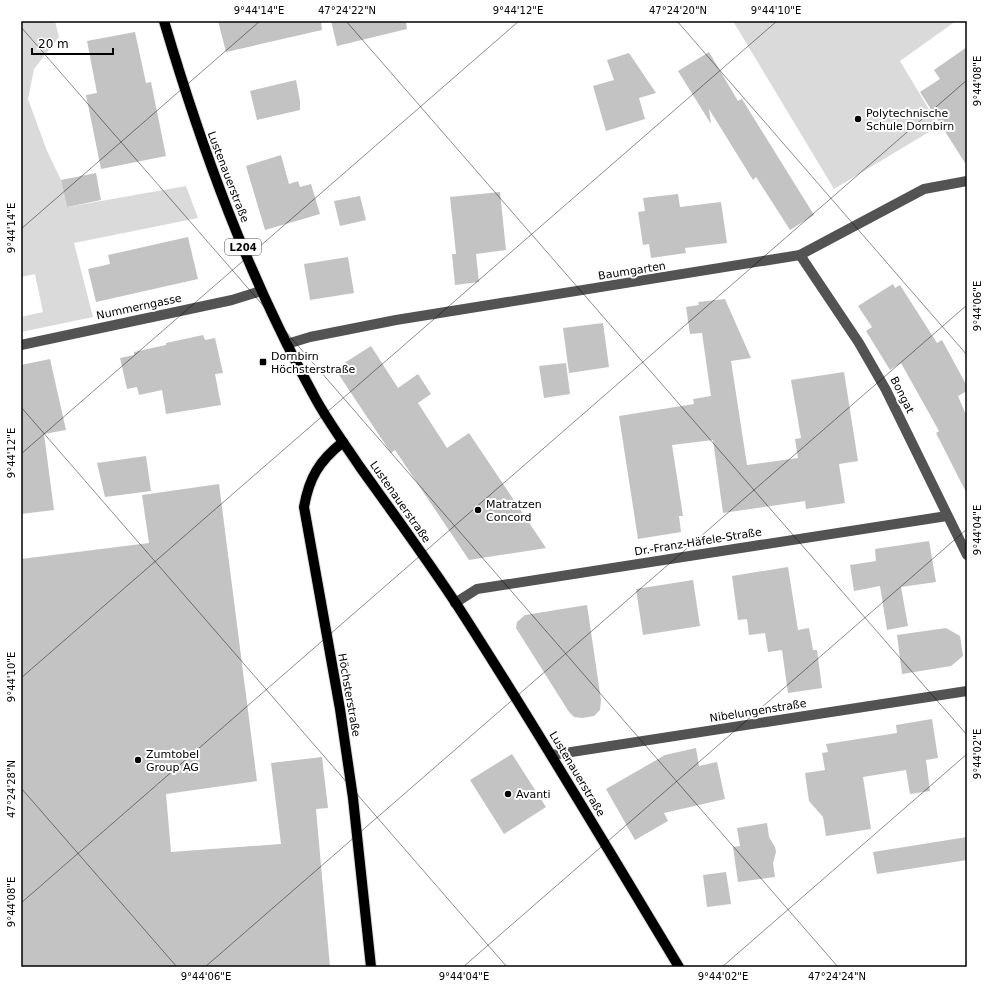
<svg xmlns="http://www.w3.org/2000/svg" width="988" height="988" viewBox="0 0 988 988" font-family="'DejaVu Sans',sans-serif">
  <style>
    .green { fill: #dadada }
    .building { fill: #c3c3c3 }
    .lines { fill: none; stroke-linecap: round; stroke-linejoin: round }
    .major-casing { stroke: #dbdbdb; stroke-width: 12 }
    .minor { stroke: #535353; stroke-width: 10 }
    .major { stroke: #000; stroke-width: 10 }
    .ticks { fill: none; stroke: #000; stroke-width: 1; stroke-opacity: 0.45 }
    .poi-dot { fill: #000; stroke: #fff; stroke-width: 1.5 }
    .labels { text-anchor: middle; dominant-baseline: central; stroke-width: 4; stroke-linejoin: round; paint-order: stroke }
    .shield { fill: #fff; stroke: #4c4c4c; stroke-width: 1 }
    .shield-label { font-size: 10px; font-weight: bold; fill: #000 }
    .poi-label { font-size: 11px; fill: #000; stroke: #fff; text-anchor: start }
    .street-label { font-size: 11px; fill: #000; stroke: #fff }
    .neatline { fill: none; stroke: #000; stroke-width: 1.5 }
    .ticks-label { font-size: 10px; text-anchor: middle; fill: #000 }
  </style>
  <rect width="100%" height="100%" fill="#fff"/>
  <g class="green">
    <path d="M21 21H55L59 37 34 69 28 99 47 151 61 180 67 207 186 186 198 218 74 243 93 317 21 332V317L43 312 35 274 21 277Z"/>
    <path d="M733 21H956L900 61 939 126 834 189Z"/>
  </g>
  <g class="building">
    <path d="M218 21H321L322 30 226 52Z"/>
    <path d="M331 21H406L407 29 337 46Z"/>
    <path d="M135 32 146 83 151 82 166 156 101 169 86 95 97 93 87 41Z"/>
    <path d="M967 47V166L920 92 940 79 934 70Z"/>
    <path d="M709 52 738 101 742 99 814 215 790 230 756 177 753 180 709 109 711 124 678 71Z"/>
    <path d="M629 53 656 93 639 98 645 119 606 131 593 86 614 80 607 60Z"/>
    <path d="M296 80 300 101V110L257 120 250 91Z"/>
    <path d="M281 155 289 184 298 181 300 187 311 184 320 214 265 230 246 166Z"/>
    <path d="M96 173 101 200 67 207 61 180Z"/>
    <path d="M500 192 506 250 476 254 479 282 455 285 452 254H456L450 197Z"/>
    <path d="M678 194 680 207 721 202 727 243 685 248 686 253 651 258 649 244 643 245 638 212 645 211 643 198Z"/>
    <path d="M360 196 366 220 340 226 334 201Z"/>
    <path d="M188 237 198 279 96 302 88 269 110 264 108 255Z"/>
    <path d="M348 257 354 293 310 300 304 264Z"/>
    <path d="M893 284 895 288 900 285 937 343 942 340 967 386V391L958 396 967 417V494L936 433 939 431 901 363 890 370 866 331 872 327 858 306Z"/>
    <path d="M725 299 751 358 731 361 747 465 798 458 795 439 801 438 791 380 844 372 858 461 839 464 845 503 806 509 805 501 723 513 713 440 672 445 683 516H679L681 532 638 539 619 416 694 404 693 399 711 396 702 333 690 334 686 307 699 305 698 302Z"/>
    <path d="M603 323 609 367 569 373 563 328Z"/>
    <path d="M203 335 205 340 215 338 223 373 215 374 221 405 166 414 162 390 139 395 137 387 127 389 120 358 134 355V352L166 345V343Z"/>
    <path d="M371 346 398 388 418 374 431 394 418 403 447 448 469 433 546 548 469 560 395 450 391 453 335 369Z"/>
    <path d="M50 359 66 430 44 434 54 510 21 514V365Z"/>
    <path d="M566 363 570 394 544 398 539 366Z"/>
    <path d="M146 456 151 491 105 497 97 463Z"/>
    <path d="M219 484 257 781 166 794 171 852 281 844 271 763 322 757 328 808 316 809 330 967H21V559L149 543 142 495Z"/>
    <path d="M929 541 936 582 901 587 908 626 887 630 880 586 854 591 850 565 876 561 875 549Z"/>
    <path d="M788 567 798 630 809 628 813 650H817L822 688 788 693 782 650 768 652 765 633 749 635 747 619 738 620 732 576Z"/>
    <path d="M693 580 700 626 643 635 636 589Z"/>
    <path d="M587 605 601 700 600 710 594 716 582 718 574 717 569 712 516 628 517 622 525 615Z"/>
    <path d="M946 628 960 636 963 656 951 666 902 674 897 635Z"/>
    <path d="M932 719 938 758 926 760 930 791 910 794 906 770 863 777 871 829 826 836 823 817 809 801 805 773 825 770 822 753 828 752 826 744 897 733 896 725Z"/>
    <path d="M696 748 699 766 717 762 725 799 664 813 668 821 635 840 606 789 665 755Z"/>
    <path d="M512 754 546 807 504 834 470 780Z"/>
    <path d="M767 823 769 837 775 847 776 852 773 863 775 877 738 882 733 847 740 846 737 828Z"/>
    <path d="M967 837V860L877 874 873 852Z"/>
    <path d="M726 872 731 904 707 907 703 875Z"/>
  </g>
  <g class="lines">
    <g class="major-casing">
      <g id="major">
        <path d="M164 21C202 150 248 276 313 394 326 419 344 443 360 467 393 513 426 558 457 605 534 724 606 846 679 967"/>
        <path d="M343 442C319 461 309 478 304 507L340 709 353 798 371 967"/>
      </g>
    </g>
    <g class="minor">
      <path d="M800 255 859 343 886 390 967 555"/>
      <path d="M287 344 310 337 396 320 800 255 924 189 967 181"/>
      <path d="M21 345 232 300 261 291"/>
      <path d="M455 603 477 589 947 516"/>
      <path d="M552 755 967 691"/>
    </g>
    <use href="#major" class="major"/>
  </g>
  <path class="ticks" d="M346 21 967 735M677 21 967 355M21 27 838 967M21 229 260 21M21 407 507 967M21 454 519 21M21 678 777 21M21 788 177 967M21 903 967 80M205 967 967 305M463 967 967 529M722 967 967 754"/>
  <g class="poi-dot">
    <circle cx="858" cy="119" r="4"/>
    <rect x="259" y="358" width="8" height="8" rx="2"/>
    <circle cx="478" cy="510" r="4"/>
    <circle cx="138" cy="760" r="4"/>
    <circle cx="508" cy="794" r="4"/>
  </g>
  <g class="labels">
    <rect class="shield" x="225" y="239" width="36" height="16" rx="3"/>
    <g class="shield-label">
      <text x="243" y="247">L204</text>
    </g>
    <g class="poi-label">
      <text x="866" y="113">Polytechnische<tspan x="866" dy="13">Schule Dornbirn</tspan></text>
      <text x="271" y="356">Dornbirn<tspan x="271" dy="13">Höchsterstraße</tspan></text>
      <text x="486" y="504">Matratzen<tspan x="486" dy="13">Concord</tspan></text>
      <text x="146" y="754">Zumtobel<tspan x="146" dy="13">Group AG</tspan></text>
      <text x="516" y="794">Avanti</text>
    </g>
    <g class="street-label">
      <text transform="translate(228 177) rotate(69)">Lustenauerstraße</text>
      <text transform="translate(632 271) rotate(-9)">Baumgarten</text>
      <text transform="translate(139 307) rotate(-12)">Nummerngasse</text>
      <text transform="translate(902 395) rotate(63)">Bongat</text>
      <text transform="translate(400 502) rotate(55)">Lustenauerstraße</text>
      <text transform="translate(698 542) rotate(-9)">Dr.-Franz-Häfele-Straße</text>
      <text transform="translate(349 695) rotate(80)">Höchsterstraße</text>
      <text transform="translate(758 711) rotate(-9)">Nibelungenstraße</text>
      <text transform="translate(577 774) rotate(59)">Lustenauerstraße</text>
    </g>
  </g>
  <rect width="988" height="988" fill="none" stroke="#ffffff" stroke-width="44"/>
  <path d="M32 48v6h81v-6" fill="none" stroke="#000000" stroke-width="2"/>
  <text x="38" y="48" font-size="12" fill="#000000" stroke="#ffffff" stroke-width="3" paint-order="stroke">20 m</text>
  <rect x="22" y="22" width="944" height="944" class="neatline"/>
  <g class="ticks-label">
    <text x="259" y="14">9°44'14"E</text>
    <text x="347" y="14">47°24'22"N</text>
    <text x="518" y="14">9°44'12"E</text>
    <text x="678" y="14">47°24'20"N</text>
    <text x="776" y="14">9°44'10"E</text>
    <text transform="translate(977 81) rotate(-90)" y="4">9°44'08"E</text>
    <text transform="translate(11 228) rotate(-90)" y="4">9°44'14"E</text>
    <text transform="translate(977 306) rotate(-90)" y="4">9°44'06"E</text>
    <text transform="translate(11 453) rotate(-90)" y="4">9°44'12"E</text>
    <text transform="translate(977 530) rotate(-90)" y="4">9°44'04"E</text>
    <text transform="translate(11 677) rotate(-90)" y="4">9°44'10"E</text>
    <text transform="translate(977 754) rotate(-90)" y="4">9°44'02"E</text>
    <text transform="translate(11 789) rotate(-90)" y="4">47°24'28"N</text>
    <text transform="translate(11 902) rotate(-90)" y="4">9°44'08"E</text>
    <text x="206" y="980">9°44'06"E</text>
    <text x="464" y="980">9°44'04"E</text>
    <text x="723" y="980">9°44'02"E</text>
    <text x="837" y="980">47°24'24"N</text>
  </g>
</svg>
